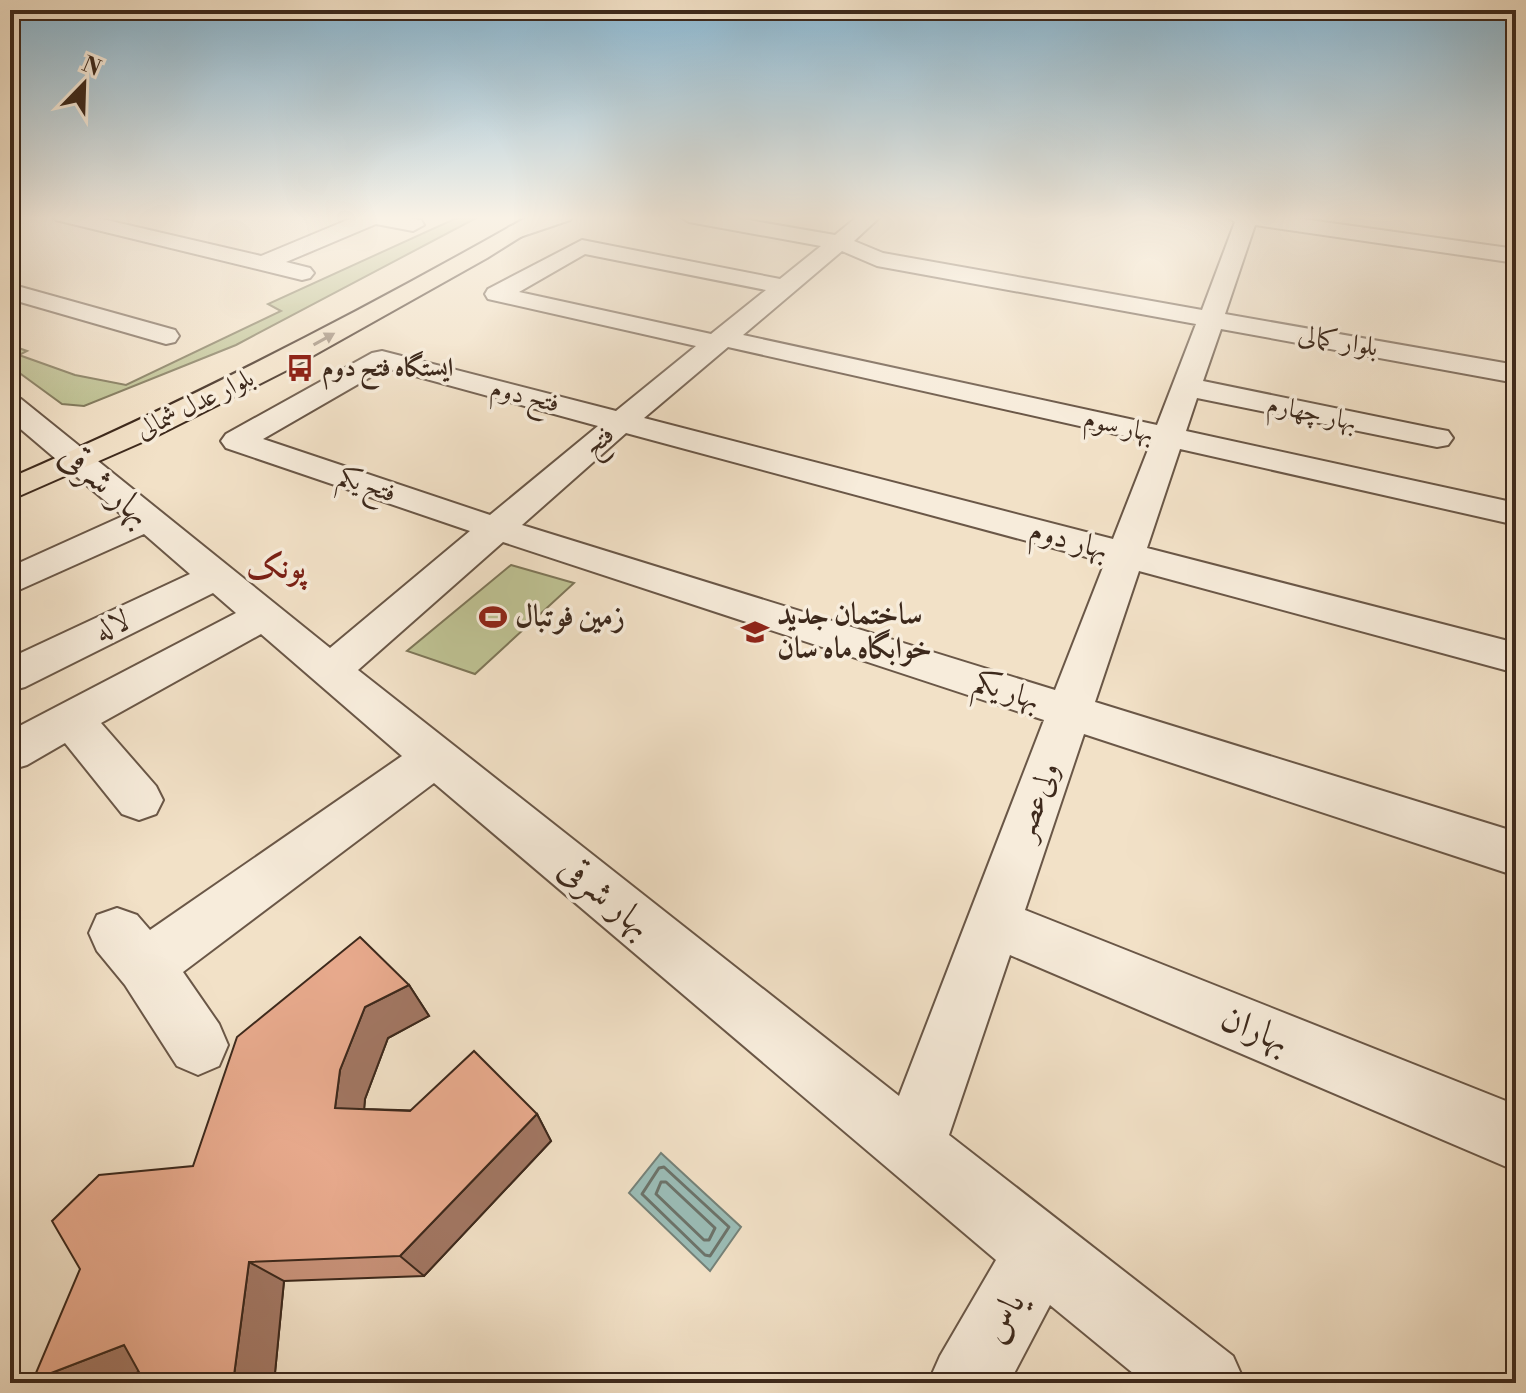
<svg xmlns="http://www.w3.org/2000/svg" width="1526" height="1393" viewBox="0 0 1526 1393" font-family="'Libre Bodoni',Amiri,serif">
  <style>
    .green { fill: #bec293; stroke: #7e7658; stroke-width: 2 }
    .water { fill: #9bbdb7; stroke: #758279; stroke-width: 2 }
    .lines { fill: none; stroke-linecap: round; stroke-linejoin: round }
    .shore { stroke: #6c736a; stroke-width: 3 }
    .minor-casing { stroke: #6a5747; stroke-width: 4 }
    .major-casing { stroke: #3d291c; stroke-width: 4 }
    .minor { fill: #f7ecdb; fill-rule: evenodd }
    .major { fill: #f2e1c7; fill-rule: evenodd }
    .wall { fill: #c89279; stroke: #3d291c; stroke-width: 2 }
    .shaded-wall { fill: #a27763; stroke: #3d291c; stroke-width: 2 }
    .building { fill: #e8aa8d; stroke: #3d291c; stroke-width: 2 }
    .oneway { fill: #988572 }
    .labels { text-anchor: middle; dominant-baseline: central; stroke-width: 7; stroke-linejoin: round; paint-order: stroke }
    .far-street-label { font-size: 26px; fill: #3d291c; stroke: #f7ecdb }
    .far-poi-label { font-size: 26px; font-weight: bold; fill: #3d291c; stroke: #f7ecdb; text-anchor: start }
    .street-label { font-size: 30px; fill: #3d291c; stroke: #f7ecdb }
    .poi-label { font-size: 30px; font-weight: bold; fill: #3d291c; stroke: #f7ecdb; text-anchor: start }
    .neighbourhood-label { font-size: 32px; font-weight: bold; fill: #7a1f14; stroke: #f7ecdb }
    .near-street-label { font-size: 36px; fill: #3d291c; stroke: #f7ecdb }
  </style>
  <rect width="100%" height="100%" fill="#f2e1c7"/>
  <filter id="stains"><feTurbulence type="fractalNoise" baseFrequency=".0025" numOctaves="4"/><feColorMatrix values="0 0 0 0 .2 0 0 0 0 .09 0 0 0 0 .02 0 0 0 .5 -.17"/></filter>
  <radialGradient id="worn" r=".72"><stop offset=".6" stop-color="#630" stop-opacity="0"/><stop offset="1" stop-color="#630" stop-opacity=".3"/></radialGradient>
  <g class="green">
    <path d="M461 216H480L236 345 84 406 62 404 10 366V345L27 351 19 355 75 375 126 385 281 311 268 304Z"/>
    <path d="M511 565 574 583 475 674 407 651Z"/>
  </g>
  <path class="water" d="M661 1153 741 1227 710 1271 629 1193Z"/>
  <g class="lines">
    <g class="shore">
      <path d="M664 1167 729 1227 710 1256 705 1255 642 1194 659 1168Z"/>
      <path d="M661 1182H666L715 1228 709 1240H704L656 1194Z"/>
    </g>
    <g class="minor-casing">
      <g id="minor">
        <path d="M53 216H89L261 256 357 216H399L421 220 424 225 413 231 376 224 286 262 310 268 314 273 310 278 302 280 56 220Z"/>
        <path d="M543 216H573L570 220 517 238 506 232 509 227Z"/>
        <path d="M679 216H725L835 235 858 216H881L854 241 883 253 1202 310 1235 222 1227 216H1281L1516 249V263L1255 225 1225 314 1516 365V383L1221 329 1203 381 1437 429 1448 431 1453 438 1448 445 1437 447 1197 398 1186 431 1516 503V525L1180 449 1147 548 1516 643V673L1139 571 1095 702 1516 832V876L1084 734 1025 910 1516 1105V1171L1010 955 949 1135 1233 1356 1245 1383H1145L1050 1305 1009 1383H928L940 1356 996 1260 434 783 183 972 219 1024 228 1045 219 1066 198 1075 177 1066 125 985 97 951 89 933 97 915 117 908 137 915 150 930 402 756 261 634 101 723 156 786 163 800 156 814 139 820 122 814 65 743 27 765 10 770V731L236 613 213 593 25 687 10 691V658L190 574 144 534 10 594V567L123 516 10 420V396L21 399 330 648 470 531 226 448 221 441 226 434 372 353 382 351 616 411 696 346 488 299 485 294 488 289 582 240 780 279 821 246 689 222ZM842 251 877 266 1196 324 1157 425 743 335ZM585 254 766 290 711 334 519 292ZM728 347 1151 442 1113 539 644 418ZM386 368 598 426 490 515 263 439ZM626 433 1105 562 1055 690 522 525ZM503 542 1044 720 899 1096 358 670Z"/>
        <path d="M10 284 175 330 179 336 175 342 166 344 10 299Z"/>
      </g>
    </g>
    <g class="major-casing">
      <path id="major" d="M529 216H554L487 258 291 368 158 435 10 500V478C188 401 360 312 529 216Z"/>
    </g>
    <use href="#minor" class="minor"/>
    <use href="#major" class="major"/>
  </g>
  <path class="wall" d="M409 985 429 1016 388 1038 365 1099 364 1109 537 1114 551 1141 424 1276 284 1281 274 1383H145L139 1372 110 1383H47L193 1166Z"/>
  <g class="shaded-wall">
    <path d="M409 985 429 1016 388 1038 365 1099 362 1135 335 1108 340 1070 365 1007Z"/>
    <path d="M537 1114 551 1141 424 1276 400 1256Z"/>
    <path d="M249 1262 284 1281 274 1383H233Z"/>
    <path d="M124 1345 170 1360 110 1383H47L33 1380Z"/>
  </g>
  <path class="building" d="M360 937 409 985 365 1007 340 1070 335 1108 410 1111 474 1051 537 1114 400 1256 249 1262 233 1383H145L124 1345 33 1380 80 1269 52 1221 99 1175 193 1166 237 1037Z"/>
  <defs><path id="oneway-solid" d="M-6-.8H1V-3.2L6.5 0L1 3.2V.8H-6Z" transform="scale(2)"/></defs>
  <use class="oneway" href="#oneway-solid" transform="translate(324 339) rotate(-29)"/>
  <linearGradient id="sky" x2="0" y2="1"><stop stop-color="#89b8d4"/><stop offset="0.53" stop-color="#f9f2e6"/><stop offset="1" stop-color="#f9f2e6" stop-opacity="0"/></linearGradient>
  <rect width="1526" height="411" fill="url(#sky)"/>
  <defs>
    <g id="bus-bare" transform="scale(2.16)"><path d="M-5-6H5V4H4V6H2V4H-2V6H-4V4H-5ZM-3.5-4V0h7V-4ZM-3.5 1.2v1.5H-2V1.2ZM2 1.2v1.5H3.5V1.2Z" fill="#8f2418" stroke="#f7ecdb" stroke-width="2.5" paint-order="stroke"/></g>
    <g id="stadium-bare" transform="scale(2.16)"><path d="M0-5a6.5 5 0 1 0 0 10a6.5 5 0 1 0 0-10ZM-3.5-1.8h7v3.6h-7Z" fill="#8f2418" stroke="#f7ecdb" stroke-width="2.5" paint-order="stroke"/></g>
    <g id="university-bare" transform="scale(2.16)"><path d="M0-5L7-2L0 1L-7-2ZM-4 1L0 2.5L4 1V4Q0 6-4 4Z" fill="#8f2418" stroke="#f7ecdb" stroke-width="2.5" paint-order="stroke"/></g>
  </defs>
  <g fill-rule="evenodd">
    <use href="#bus-bare" x="300" y="368"/>
    <use href="#stadium-bare" x="493" y="617"/>
    <use href="#university-bare" x="755" y="632"/>
  </g>
  <g class="labels">
    <g class="far-street-label">
      <text transform="translate(1338 341) rotate(10)">بلوار کمالی</text>
      <text transform="translate(525 396) rotate(14)">فتح دوم</text>
      <text transform="translate(195 404) rotate(-26)">بلوار عدل شمالی</text>
      <text transform="translate(1312 413) rotate(12)">بهار چهارم</text>
      <text transform="translate(1119 426) rotate(13)">بهار سوم</text>
      <text transform="translate(599 441) rotate(-41)">فتح</text>
      <text transform="translate(367 485) rotate(19)">فتح یکم</text>
    </g>
    <g class="far-poi-label">
      <text x="322" y="368">ایستگاه فتح دوم</text>
    </g>
    <g class="street-label">
      <text transform="translate(1069 540) rotate(15)">بهار دوم</text>
      <text transform="translate(112 626) rotate(-26)">لاله</text>
      <text transform="translate(1007 691) rotate(18)">بهار یکم</text>
      <text transform="translate(1037 801) rotate(-70)">ولی‌عصر</text>
    </g>
    <g class="poi-label">
      <text x="777" y="615">ساختمان جدید<tspan x="777" dy="34">خوابگاه ماه سان</tspan></text>
      <text x="515" y="617">زمین فوتبال</text>
    </g>
    <g class="neighbourhood-label">
      <text x="276" y="568">پونک</text>
    </g>
    <g class="near-street-label">
      <text transform="translate(105 485) rotate(40)">بهار شرقی</text>
      <text transform="translate(605 897) rotate(39)">بهار شرقی</text>
      <text transform="translate(1255 1030) rotate(22)">بهاران</text>
      <text transform="translate(1004 1318) rotate(-61)">یاس</text>
    </g>
  </g>
  <rect width="1526" height="1393" fill="none" stroke="#f2e1c7" stroke-width="40"/>
  <rect x="12" y="12" width="1502" height="1369" fill="none" stroke="#3d291c" stroke-width="4"/>
  <rect x="20" y="20" width="1486" height="1353" fill="none" stroke="#3d291c" stroke-width="2"/>
  <g transform="translate(84 84) rotate(23)" stroke="#f7ecdb" stroke-width="6" paint-order="stroke">
  <path d="M0-6L14 30L0 20L-14 30Z" fill="#3d291c"/>
  <text y="-12" font-size="22" font-weight="bold" text-anchor="middle" fill="#3d291c">N</text>
  </g>
  <rect width="100%" height="100%" filter="url(#stains)"/>
  <rect width="100%" height="100%" fill="url(#worn)"/>
</svg>
